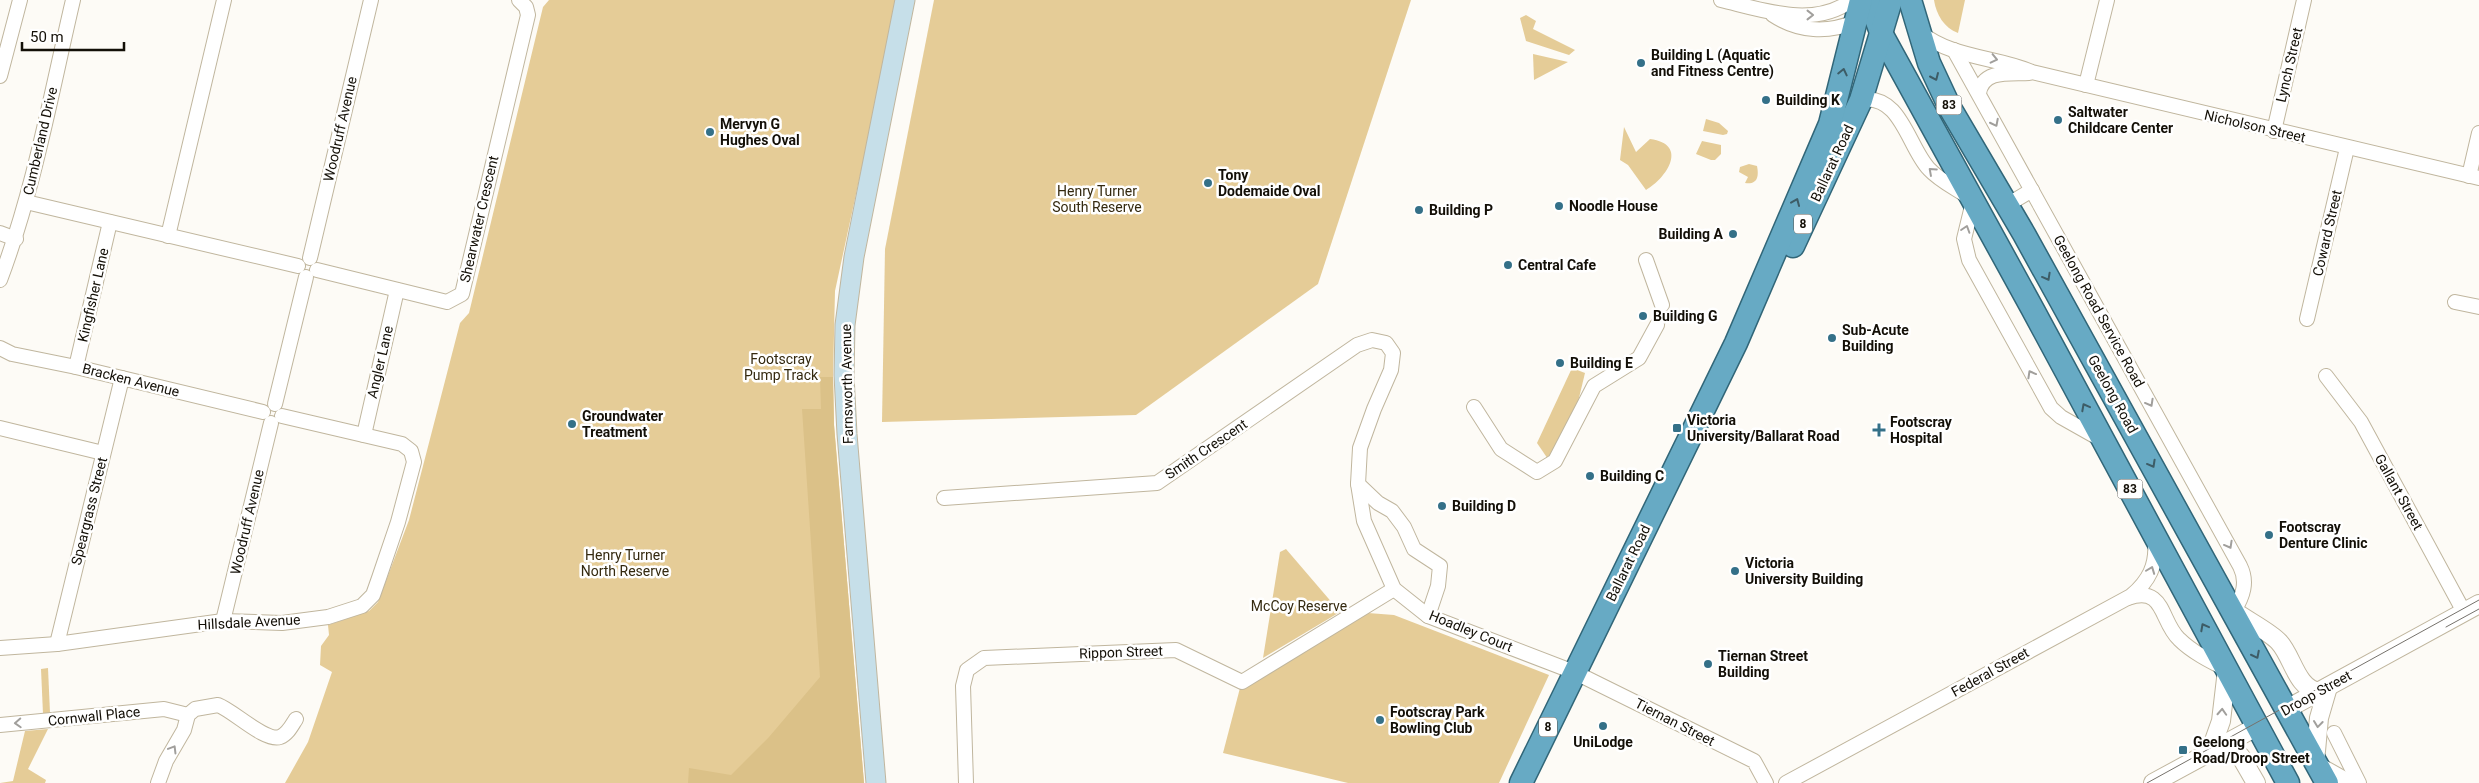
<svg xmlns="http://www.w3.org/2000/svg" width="2479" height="783" viewBox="0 0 2479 783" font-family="Roboto,sans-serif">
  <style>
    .green { fill: #e5cc97 }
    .forest { fill: #dbc188 }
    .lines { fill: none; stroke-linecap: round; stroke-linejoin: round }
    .minor-tunnel { stroke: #dad8d2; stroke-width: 14; stroke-dasharray: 14 7; stroke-linecap: butt }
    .minor-casing { stroke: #c0b69e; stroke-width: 16 }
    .tertiary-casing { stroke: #c0b69e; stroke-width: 20 }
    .secondary-casing { stroke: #c0b69e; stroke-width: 21 }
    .trunk-casing { stroke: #316678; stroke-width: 25 }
    .minor { stroke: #fff; stroke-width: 14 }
    .tertiary { stroke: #fff; stroke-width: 18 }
    .secondary { stroke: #c6dfe9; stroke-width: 19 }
    .trunk { stroke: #67aac4; stroke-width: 22 }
    .tram { stroke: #76726c; stroke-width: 1 }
    .oneway { stroke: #a19f9c }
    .oneway2 { stroke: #3d5c66 }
    .poi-dot { fill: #347088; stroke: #fff; stroke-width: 2 }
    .labels { text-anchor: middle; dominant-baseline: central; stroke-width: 5; stroke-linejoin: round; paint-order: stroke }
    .shield { fill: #fff; stroke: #5a5751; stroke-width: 1 }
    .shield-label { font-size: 12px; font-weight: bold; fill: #130f07 }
    .poi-label { font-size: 14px; font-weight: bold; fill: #130f07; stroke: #fff; text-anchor: start }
    .street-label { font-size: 14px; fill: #130f07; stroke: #fff }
    .park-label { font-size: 14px; fill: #34290f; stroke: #fff }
  </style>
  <rect width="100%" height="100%" fill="#fdfbf6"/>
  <g class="green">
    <path d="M549 0H898L835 291 833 377 834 425 864 783H285L308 742 332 672 320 665 321 646 329 635 328 625 369 611 378 602 409 520 460 323 469 313 543 7Z"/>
    <path d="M934 0H1411L1318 284 1136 415 882 422 885 249Z"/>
    <path d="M1934 0H1965L1958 33C1944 28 1936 14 1934 0Z"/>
    <path d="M1526 15 1536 21 1533 29 1575 50 1569 55 1526 41 1520 18Z"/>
    <path d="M1533 54 1568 62 1534 80Z"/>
    <path d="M1706 119 1719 123 1728 131 1727 134 1723 135 1703 131Z"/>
    <path d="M1624 127 1636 152 1650 139C1689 144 1667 178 1646 190L1628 165 1620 160Z"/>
    <path d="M1702 141 1721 145V154L1715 160H1711L1696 154Z"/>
    <path d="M1749 164 1757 166C1759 176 1758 185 1745 183L1748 177 1739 172 1740 167Z"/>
    <path d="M1572 368 1585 373 1578 402 1550 462 1537 443Z"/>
    <path d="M1286 549 1340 612 1263 658 1280 552Z"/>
    <path d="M1368 613 1394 615 1549 675 1499 783H1348L1223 753 1240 688Z"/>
    <path d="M48 668 50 713 43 714 41 669Z"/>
    <path d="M48 729 28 769 46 780 45 783H0L13 781 25 731Z"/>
  </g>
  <path class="forest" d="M820 377H833L834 425 864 783H688L689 768 731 775 769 737 820 677 802 409H821Z"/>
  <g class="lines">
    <path class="minor-tunnel" d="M1657 325 1662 315V305"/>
    <g class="minor-casing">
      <g id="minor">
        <path d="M1721 0C1763 10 1814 29 1852 0"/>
        <path d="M1773 15C1799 32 1828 33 1855 22"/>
        <path d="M1921 33C1952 58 1997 57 2032 72L2479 178"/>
        <path d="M1954 50 2240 566C2248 582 2243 596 2234 611"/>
        <path d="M0 76 20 0"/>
        <path d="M2086 85 2107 0"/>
        <path d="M1979 93C1983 69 2010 74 2029 73"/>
        <path d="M1861 100C1901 93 1908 147 1929 169 1939 180 1955 188 1967 196"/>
        <path d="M2274 131 2304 0"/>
        <path d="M2469 176 2479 133"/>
        <path d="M26 202 298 266"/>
        <path d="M1973 202 1964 239 1969 260 2051 408 2061 417 2100 439"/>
        <path d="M2007 205 2032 190"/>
        <path d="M0 233 16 239"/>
        <path d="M168 236 224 0"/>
        <path d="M310 258 371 0"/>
        <path d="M1646 260 1662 305"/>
        <path d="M317 270 447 302 462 294 528 15 526 7 519 0"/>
        <path d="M0 280C34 190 51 94 73 0"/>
        <path d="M2455 302 2479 307"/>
        <path d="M2307 319 2347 148"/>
        <path d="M0 348 12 354 76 367 263 412"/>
        <path d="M76 367 110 222"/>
        <path d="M2326 376 2361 422 2464 612"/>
        <path d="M275 404 306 277"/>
        <path d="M1474 407 1501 449 1537 472 1555 461 1594 386 1639 358 1657 325"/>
        <path d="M0 428 103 453"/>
        <path d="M364 435 397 290"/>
        <path d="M1358 484 1378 503 1392 511 1404 527 1414 549 1440 566 1438 586 1428 616"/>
        <path d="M944 498 1157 483 1357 345 1372 340 1386 343 1393 353 1391 370 1374 409 1360 448 1358 484 1364 521 1394 589 1428 616 1574 672 1754 761 1766 783"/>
        <path d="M2128 598C2165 585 2160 621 2179 639 2192 652 2210 661 2226 669"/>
        <path d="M223 621 271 423"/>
        <path d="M57 644 122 378"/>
        <path d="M0 648 57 644 223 621 282 623 328 617 362 606 373 595 379 578 398 522 414 462 411 451 402 444 282 416"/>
        <path d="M0 725 164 709 188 715"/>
        <path d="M2334 733 2359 783"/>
        <path d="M2318 764 2352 783"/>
        <path d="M158 783 166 761 184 730 188 715 195 709 218 705C234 711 265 742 280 737 288 734 292 725 296 719"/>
        <path d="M966 783 963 686 967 670 984 658 1176 650 1242 682 1394 589"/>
        <path d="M1786 783 2131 596C2149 581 2157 565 2155 542"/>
      </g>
    </g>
    <g class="tertiary-casing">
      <g id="tertiary">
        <path d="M2234 611C2246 620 2270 632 2279 642 2293 657 2296 688 2319 692"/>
        <path d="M2285 710 2479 604"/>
        <path d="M2228 742 2241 757 2256 783"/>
        <path d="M2210 752 2221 721 2227 670"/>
        <path d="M2315 762 2319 718 2328 687"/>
        <path d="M2153 783 2258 726"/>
      </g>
    </g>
    <g class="secondary-casing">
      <path id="secondary" d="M876 783 847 434 844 375 845 325 854 257 905 0"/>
    </g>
    <g class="trunk-casing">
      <g id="trunk">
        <path d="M1869 0 1882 35 2032 308 2288 783"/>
        <path d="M1910 0 1929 63 1950 108 2024 234 2327 783"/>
        <path d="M1793 246 1861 100 1891 0"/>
        <path d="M1521 783 1736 343 1830 124 1861 0"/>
      </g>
    </g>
    <use href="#minor" class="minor"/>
    <use href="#tertiary" class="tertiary"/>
    <use href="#secondary" class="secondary"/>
    <use href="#trunk" class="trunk"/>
    <g class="tram">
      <path d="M2446 627 2479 609"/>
      <path d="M2147 783 2479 600"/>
    </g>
  </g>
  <defs><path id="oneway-chevron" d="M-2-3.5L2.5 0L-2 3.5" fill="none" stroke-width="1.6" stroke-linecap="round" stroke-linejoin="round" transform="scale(1.25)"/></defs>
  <g class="oneway">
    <use href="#oneway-chevron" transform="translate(1810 15)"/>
    <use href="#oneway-chevron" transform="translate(1994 59) rotate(13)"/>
    <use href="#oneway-chevron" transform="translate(1995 123) rotate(63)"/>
    <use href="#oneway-chevron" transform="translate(1932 171) rotate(-138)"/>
    <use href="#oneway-chevron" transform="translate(1966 229) rotate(-72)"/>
    <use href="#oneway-chevron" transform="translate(2031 374) rotate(-119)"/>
    <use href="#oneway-chevron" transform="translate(2150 403) rotate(61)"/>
    <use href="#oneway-chevron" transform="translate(2229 545) rotate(61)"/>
    <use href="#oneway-chevron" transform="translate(2151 570) rotate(-69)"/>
    <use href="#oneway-chevron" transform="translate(2222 712) rotate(-87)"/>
    <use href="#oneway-chevron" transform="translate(18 723) rotate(177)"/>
    <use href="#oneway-chevron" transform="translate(2318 724) rotate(97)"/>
    <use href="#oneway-chevron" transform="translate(173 749) rotate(-59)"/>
  </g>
  <g class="oneway2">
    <use href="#oneway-chevron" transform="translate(1843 72) rotate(-77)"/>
    <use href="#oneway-chevron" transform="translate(1935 77) rotate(66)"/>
    <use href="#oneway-chevron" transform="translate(1796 202) rotate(-67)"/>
    <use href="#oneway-chevron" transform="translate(2047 277) rotate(61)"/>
    <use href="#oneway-chevron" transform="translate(2085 407) rotate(-118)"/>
    <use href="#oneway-chevron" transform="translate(2152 464) rotate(61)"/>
    <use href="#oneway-chevron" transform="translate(2204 627) rotate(-118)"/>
    <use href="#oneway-chevron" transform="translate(2256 655) rotate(63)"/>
  </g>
  <g class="poi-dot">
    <circle cx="1641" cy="63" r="5"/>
    <circle cx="1766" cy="100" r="5"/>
    <circle cx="2058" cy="120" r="5"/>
    <circle cx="710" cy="132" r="5"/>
    <circle cx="1208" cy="183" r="5"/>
    <circle cx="1559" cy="206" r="5"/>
    <circle cx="1419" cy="210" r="5"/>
    <circle cx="1733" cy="234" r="5"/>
    <circle cx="1508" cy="265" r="5"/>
    <circle cx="1643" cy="316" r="5"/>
    <circle cx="1832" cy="338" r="5"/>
    <circle cx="1560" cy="363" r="5"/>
    <circle cx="572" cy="424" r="5"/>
    <rect x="1672" y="423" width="10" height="10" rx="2.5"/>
    <path d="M1876.5 422.5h5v5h5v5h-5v5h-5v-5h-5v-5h5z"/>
    <circle cx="1590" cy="476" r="5"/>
    <circle cx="1442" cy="506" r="5"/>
    <circle cx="2269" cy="535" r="5"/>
    <circle cx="1735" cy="571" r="5"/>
    <circle cx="1708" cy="664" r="5"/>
    <circle cx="1380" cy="720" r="5"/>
    <circle cx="1603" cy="726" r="5"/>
    <rect x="2178" y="745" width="10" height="10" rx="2.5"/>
  </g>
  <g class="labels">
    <g class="shield">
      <rect x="1936.5" y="95.5" width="25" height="19" rx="4"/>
      <rect x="1794" y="214.5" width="18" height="19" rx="4"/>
      <rect x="2117.5" y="479.5" width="25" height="19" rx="4"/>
      <rect x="1539" y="717.5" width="18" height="19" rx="4"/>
    </g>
    <g class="shield-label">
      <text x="1949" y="105">83</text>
      <text x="1803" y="224">8</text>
      <text x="2130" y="489">83</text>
      <text x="1548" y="727">8</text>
    </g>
    <g class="poi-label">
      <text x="1651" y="55">Building L (Aquatic<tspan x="1651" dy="16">and Fitness Centre)</tspan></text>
      <text x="1776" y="100">Building K</text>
      <text x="2068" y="112">Saltwater<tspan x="2068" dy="16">Childcare Center</tspan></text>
      <text x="720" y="124">Mervyn G<tspan x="720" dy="16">Hughes Oval</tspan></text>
      <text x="1218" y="175">Tony<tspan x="1218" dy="16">Dodemaide Oval</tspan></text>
      <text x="1569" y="206">Noodle House</text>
      <text x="1429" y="210">Building P</text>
      <text x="1723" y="234" text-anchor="end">Building A</text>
      <text x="1518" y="265">Central Cafe</text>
      <text x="1653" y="316">Building G</text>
      <text x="1842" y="330">Sub-Acute<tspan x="1842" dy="16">Building</tspan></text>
      <text x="1570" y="363">Building E</text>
      <text x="582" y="416">Groundwater<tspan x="582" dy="16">Treatment</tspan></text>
      <text x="1687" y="420">Victoria<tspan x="1687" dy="16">University/Ballarat Road</tspan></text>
      <text x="1890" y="422">Footscray<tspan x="1890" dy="16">Hospital</tspan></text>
      <text x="1600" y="476">Building C</text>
      <text x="1452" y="506">Building D</text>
      <text x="2279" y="527">Footscray<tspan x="2279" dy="16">Denture Clinic</tspan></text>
      <text x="1745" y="563">Victoria<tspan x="1745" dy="16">University Building</tspan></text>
      <text x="1718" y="656">Tiernan Street<tspan x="1718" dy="16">Building</tspan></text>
      <text x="1390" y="712">Footscray Park<tspan x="1390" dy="16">Bowling Club</tspan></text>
      <text x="1603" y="742" text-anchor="middle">UniLodge</text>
      <text x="2193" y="742">Geelong<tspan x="2193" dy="16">Road/Droop Street</tspan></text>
    </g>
    <g class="street-label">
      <text transform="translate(2289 65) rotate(-77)">Lynch Street</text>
      <text transform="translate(2255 126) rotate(13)">Nicholson Street</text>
      <text transform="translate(340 129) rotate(-77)">Woodruff Avenue</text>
      <text transform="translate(40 141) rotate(-77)">Cumberland Drive</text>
      <text transform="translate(1832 163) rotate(-65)">Ballarat Road</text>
      <text transform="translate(479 219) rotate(-77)">Shearwater Crescent</text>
      <text transform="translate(2327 233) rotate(-77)">Coward Street</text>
      <text transform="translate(93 295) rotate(-77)">Kingfisher Lane</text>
      <text transform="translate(2099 311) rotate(61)">Geelong Road Service Road</text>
      <text transform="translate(380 362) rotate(-77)">Angler Lane</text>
      <text transform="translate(131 380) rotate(14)">Bracken Avenue</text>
      <text transform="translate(847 384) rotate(-91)">Farnsworth Avenue</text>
      <text transform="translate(2113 394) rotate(61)">Geelong Road</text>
      <text transform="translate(1206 449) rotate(-34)">Smith Crescent</text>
      <text transform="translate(2399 492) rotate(61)">Gallant Street</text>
      <text transform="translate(89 511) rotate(-76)">Speargrass Street</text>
      <text transform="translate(247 522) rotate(-77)">Woodruff Avenue</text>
      <text transform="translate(1628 563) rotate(-64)">Ballarat Road</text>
      <text transform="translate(249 622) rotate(-3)">Hillsdale Avenue</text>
      <text transform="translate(1471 631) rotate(22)">Hoadley Court</text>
      <text transform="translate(1121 652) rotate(-2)">Rippon Street</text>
      <text transform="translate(1990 672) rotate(-29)">Federal Street</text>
      <text transform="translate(2316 693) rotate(-29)">Droop Street</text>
      <text transform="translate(94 716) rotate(-6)">Cornwall Place</text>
      <text transform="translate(1675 722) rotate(27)">Tiernan Street</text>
    </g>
    <g class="park-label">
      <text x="1097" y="191">Henry Turner<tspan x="1097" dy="16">South Reserve</tspan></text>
      <text x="781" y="359">Footscray<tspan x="781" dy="16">Pump Track</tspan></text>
      <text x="625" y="555">Henry Turner<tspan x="625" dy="16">North Reserve</tspan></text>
      <text x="1299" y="606">McCoy Reserve</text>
    </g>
  </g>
  <path d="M22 42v8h102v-8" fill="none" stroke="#130f07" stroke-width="2.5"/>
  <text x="30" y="42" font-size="15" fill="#130f07" stroke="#ffffff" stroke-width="4" paint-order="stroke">50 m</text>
</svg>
